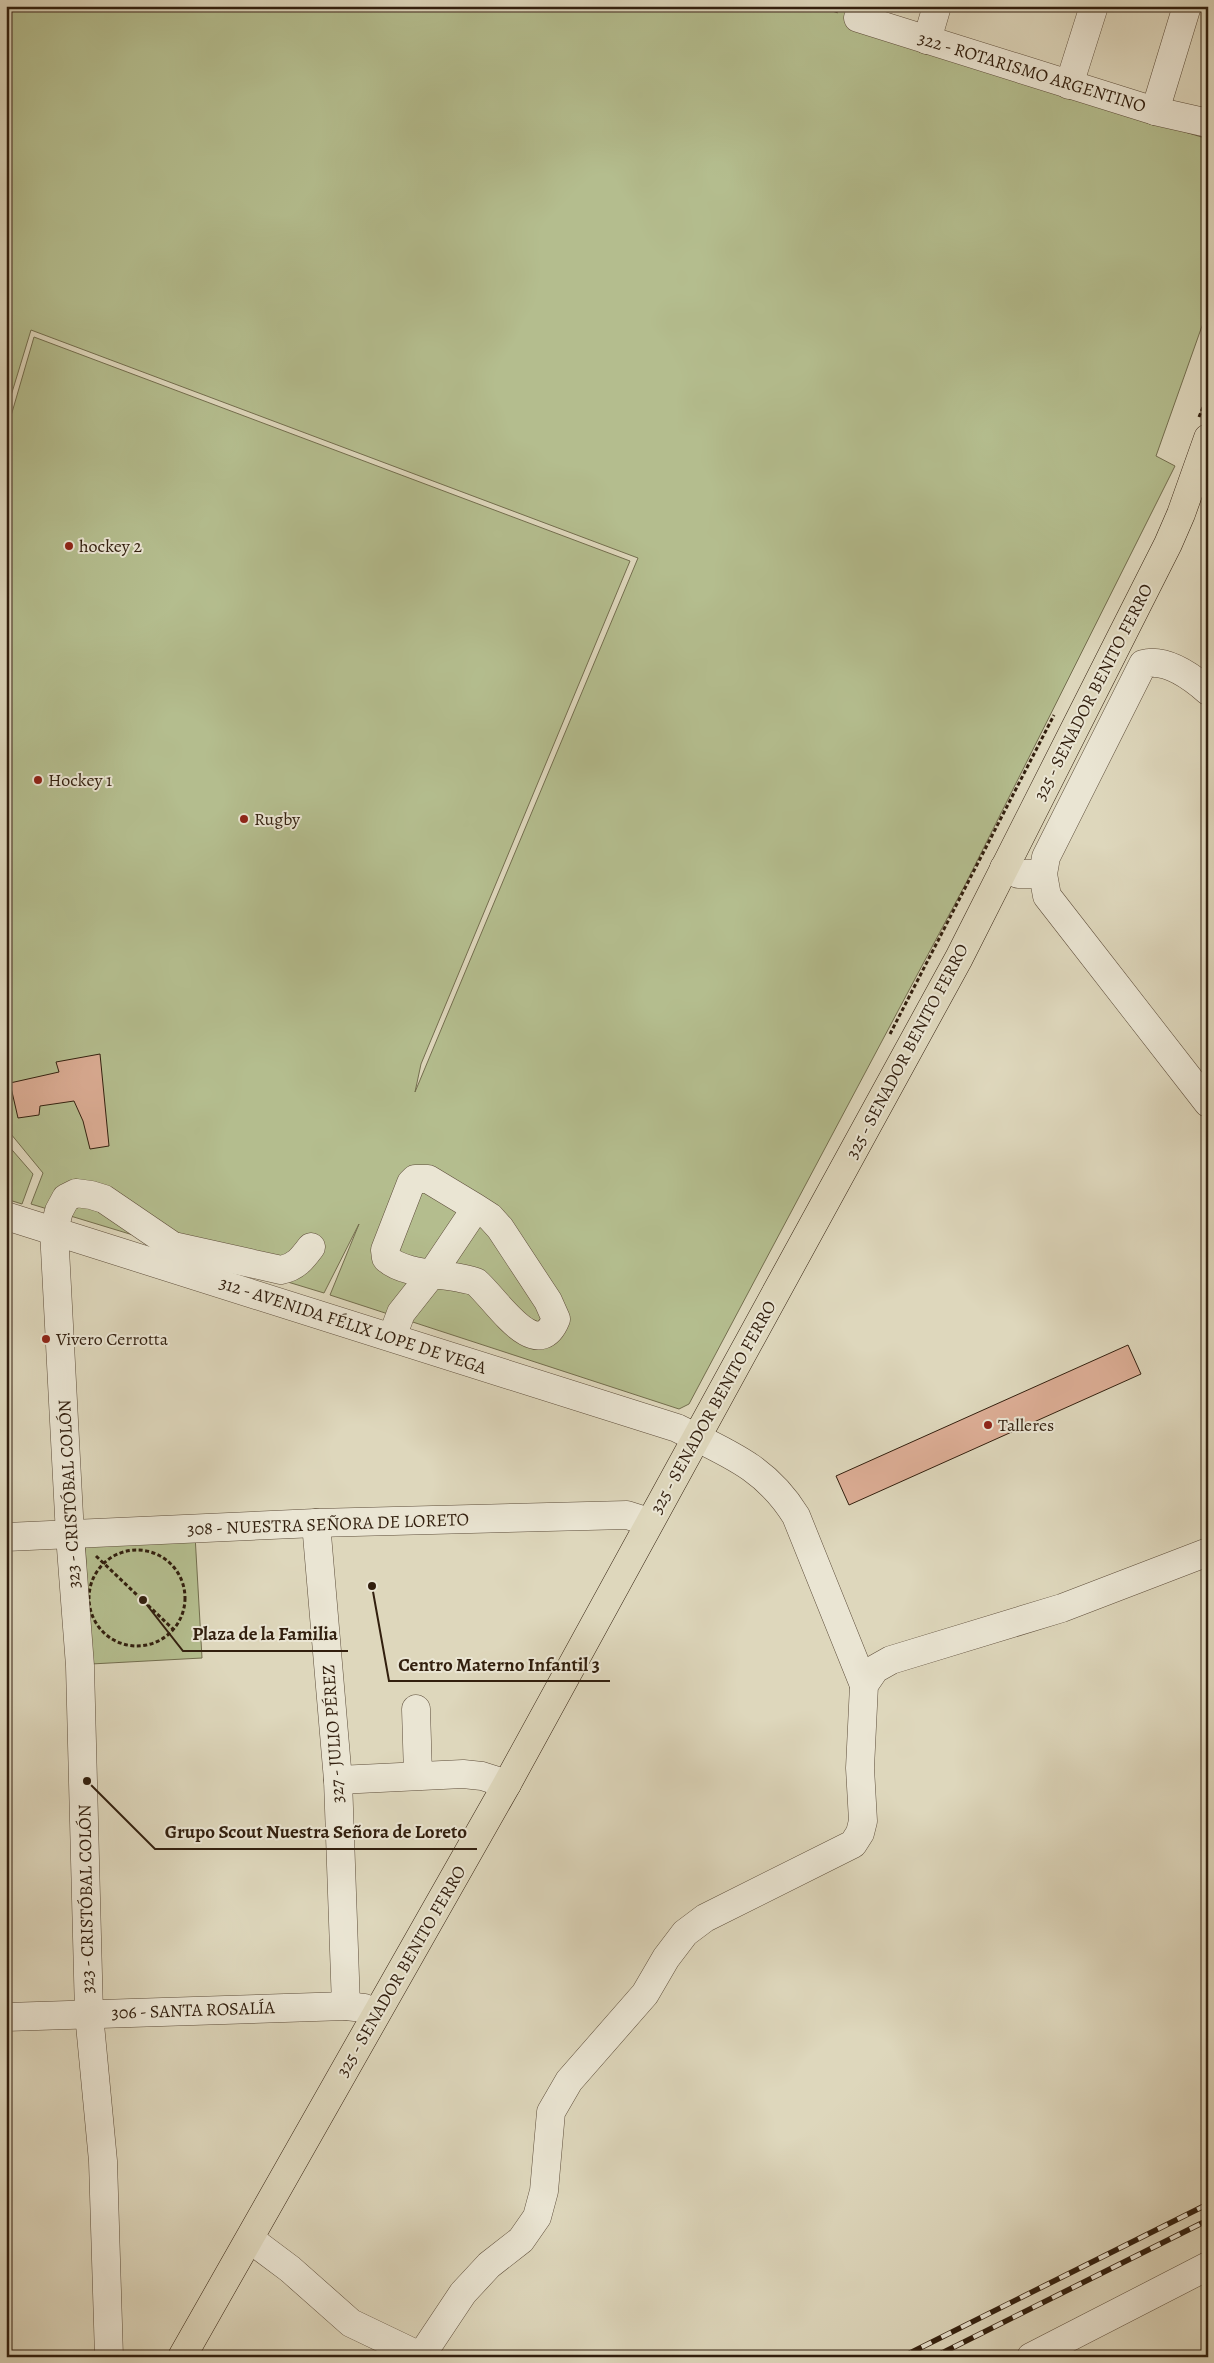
<svg xmlns="http://www.w3.org/2000/svg" width="1214" height="2363" viewBox="0 0 1214 2363" font-family="Alegreya,serif">
  <style>
    .green { fill: #b4bd8e; stroke: #736e4e }
    .building { fill: #dcad95; stroke: #321f0e }
    .lines { fill: none; stroke-linecap: round; stroke-linejoin: round }
    .minor-casing { stroke: #5d4d3a; stroke-width: 29 }
    .major-casing { stroke: #321f0e; stroke-width: 29 }
    .path { stroke: #321f0e; stroke-width: 3; stroke-dasharray: 4 2.5; stroke-linecap: butt }
    .minor { stroke: #eae5d3; stroke-width: 28 }
    .major { stroke: #ded7bc; stroke-width: 28 }
    .rail-casing { stroke: #321f0e; stroke-width: 5.5 }
    .rail { stroke: #eae5d3; stroke-width: 4; stroke-dasharray: 11; stroke-linecap: butt }
    .poi-dot { fill: #8f2418; stroke: #eae5d3; stroke-width: 2 }
    .labels { text-anchor: middle; dominant-baseline: central; stroke-width: 4; stroke-linejoin: round; paint-order: stroke }
    .street-label { font-size: 18px; fill: #321f0e; stroke: #eae5d3 }
    .poi-label { font-size: 18px; fill: #321f0e; stroke: #eae5d3; text-anchor: start }
    .leader { fill: none; stroke: #321f0e; stroke-width: 2 }
    .callout-dot { fill: #321f0e; stroke: #eae5d3; stroke-width: 2 }
    .callout-label { font-size: 19px; text-anchor: middle; font-weight: bold; fill: #321f0e; stroke: #eae5d3; stroke-width: 4; stroke-linejoin: round; paint-order: stroke }
  </style>
  <rect width="100%" height="100%" fill="#ded7bc"/>
  <filter id="stains"><feTurbulence type="fractalNoise" baseFrequency=".004" numOctaves="4"/><feColorMatrix values="0 0 0 0 .2 0 0 0 0 .09 0 0 0 0 .02 0 0 0 .5 -.17"/></filter>
  <radialGradient id="worn" r=".72"><stop offset=".6" stop-color="#630" stop-opacity="0"/><stop offset="1" stop-color="#630" stop-opacity=".3"/></radialGradient>
  <g class="green">
    <path d="M6 6H861L855 31 1208 139V309L1156 456 1175 466 966 883 689 1404 679 1409 330 1295 359 1224 324 1293 31 1204 43 1173 6 1128V433L34 337 630 561 421 1064 415 1092 638 558 31 330 6 412Z"/>
    <path d="M6 1143 33 1174 22 1204 6 1199Z"/>
    <path d="M195 1535 202 1658 91 1664 85 1542Z"/>
  </g>
  <g class="building">
    <path d="M100 1054 109 1146 90 1149 83 1121 74 1101 40 1106 39 1115 18 1118 10 1083 59 1072 56 1062Z"/>
    <path d="M1128 1345 1141 1374 849 1505 836 1476Z"/>
  </g>
  <g class="lines">
    <g class="minor-casing">
      <g id="minor">
        <path d="M858 18 1155 111 1208 123"/>
        <path d="M927 40 937 6"/>
        <path d="M1069 85 1094 6"/>
        <path d="M1155 111 1187 6"/>
        <path d="M1004 868 1018 874H1043L1047 896 1208 1103"/>
        <path d="M1043 874 1046 857 1143 664C1166 658 1192 677 1208 691"/>
        <path d="M6 1216 677 1428C727 1453 766 1467 796 1516L864 1685"/>
        <path d="M392 1337 401 1313 431 1275 476 1208 490 1217 500 1228 548 1301 556 1319C537 1366 496 1299 476 1282 452 1273 404 1276 386 1258L385 1250 411 1183 415 1179H428L476 1208"/>
        <path d="M316 1523 338 1780 346 2006"/>
        <path d="M6 1537 316 1523 627 1515 649 1522"/>
        <path d="M416 1709 418 1775"/>
        <path d="M338 1780 463 1774 482 1776 507 1784"/>
        <path d="M6 2017 346 2006 364 2008"/>
        <path d="M250 2239 290 2269 351 2323 422 2357"/>
        <path d="M421 2356 463 2293 489 2265 521 2240 537 2217 544 2191 551 2112 569 2081 645 1994 666 1958 685 1933 705 1918 853 1844 860 1833 863 1821 860 1768 864 1685 875 1669 891 1660 1062 1608 1208 1552"/>
        <path d="M109 2357 103 2161 89 2014 80 1666 70 1535 54 1230 59 1211 66 1198 76 1193 91 1195 104 1199 173 1246 281 1270C296 1267 302 1259 311 1247"/>
        <path d="M1031 2357 1208 2266"/>
      </g>
    </g>
    <g class="major-casing">
      <path id="major" d="M182 2357 507 1784 959 958 1168 544 1181 514 1208 438"/>
    </g>
    <g class="path">
      <path d="M822 6 838 12"/>
      <path d="M1199 417 1208 395"/>
      <path d="M890 1034 1054 715"/>
      <circle cx="137" cy="1598" r="48"/>
      <path d="M96 1556 174 1630"/>
    </g>
    <use href="#minor" class="minor"/>
    <use href="#major" class="major"/>
    <g class="rail-casing">
      <g id="rail">
        <path d="M902 2357 1208 2204"/>
        <path d="M934 2357 1208 2220"/>
      </g>
    </g>
    <use href="#rail" class="rail"/>
  </g>
  <g class="poi-dot">
    <circle cx="69" cy="546" r="5"/>
    <circle cx="38" cy="780" r="5"/>
    <circle cx="244" cy="819" r="5"/>
    <circle cx="46" cy="1339" r="5"/>
    <circle cx="988" cy="1425" r="5"/>
  </g>
  <g class="labels">
    <g class="street-label">
      <text transform="translate(1032 72) rotate(17)">322 - ROTARISMO ARGENTINO</text>
      <text transform="translate(1093 692) rotate(-63)">325 - SENADOR BENITO FERRO</text>
      <text transform="translate(907 1051) rotate(-62)">325 - SENADOR BENITO FERRO</text>
      <text transform="translate(353 1325) rotate(18)">312 - AVENIDA FÉLIX LOPE DE VEGA</text>
      <text transform="translate(713 1407) rotate(-61)">325 - SENADOR BENITO FERRO</text>
      <text transform="translate(69 1494) rotate(-93)">323 - CRISTÓBAL COLÓN</text>
      <text transform="translate(328 1524) rotate(-2)">308 - NUESTRA SEÑORA DE LORETO</text>
      <text transform="translate(333 1734) rotate(-94)">327 - JULIO PÉREZ</text>
      <text transform="translate(86 1899) rotate(-91)">323 - CRISTÓBAL COLÓN</text>
      <text transform="translate(401 1971) rotate(-60)">325 - SENADOR BENITO FERRO</text>
      <text transform="translate(193 2010) rotate(-2)">306 - SANTA ROSALÍA</text>
    </g>
    <g class="poi-label">
      <text x="79" y="546">hockey 2</text>
      <text x="48" y="780">Hockey 1</text>
      <text x="254" y="819">Rugby</text>
      <text x="56" y="1339">Vivero Cerrotta</text>
      <text x="998" y="1425">Talleres</text>
    </g>
  </g>
  <path class="leader" d="M143 1600L183 1651H348M372 1586L389 1681H610M87 1781L155 1849H477"/>
  <g class="callout-dot">
    <circle cx="143" cy="1600" r="5"/>
    <circle cx="372" cy="1586" r="5"/>
    <circle cx="87" cy="1781" r="5"/>
  </g>
  <g class="callout-label">
    <text x="265" y="1640">Plaza de la Familia</text>
    <text x="499" y="1671">Centro Materno Infantil 3</text>
    <text x="316" y="1838">Grupo Scout Nuestra Señora de Loreto</text>
  </g>
  <rect width="1214" height="2363" fill="none" stroke="#ded7bc" stroke-width="25"/>
  <rect x="8" y="8" width="1199" height="2348" fill="none" stroke="#321f0e" stroke-width="2.5"/>
  <rect x="12" y="12" width="1189" height="2338" fill="none" stroke="#321f0e"/>
  <rect width="100%" height="100%" filter="url(#stains)"/>
  <rect width="100%" height="100%" fill="url(#worn)"/>
</svg>
